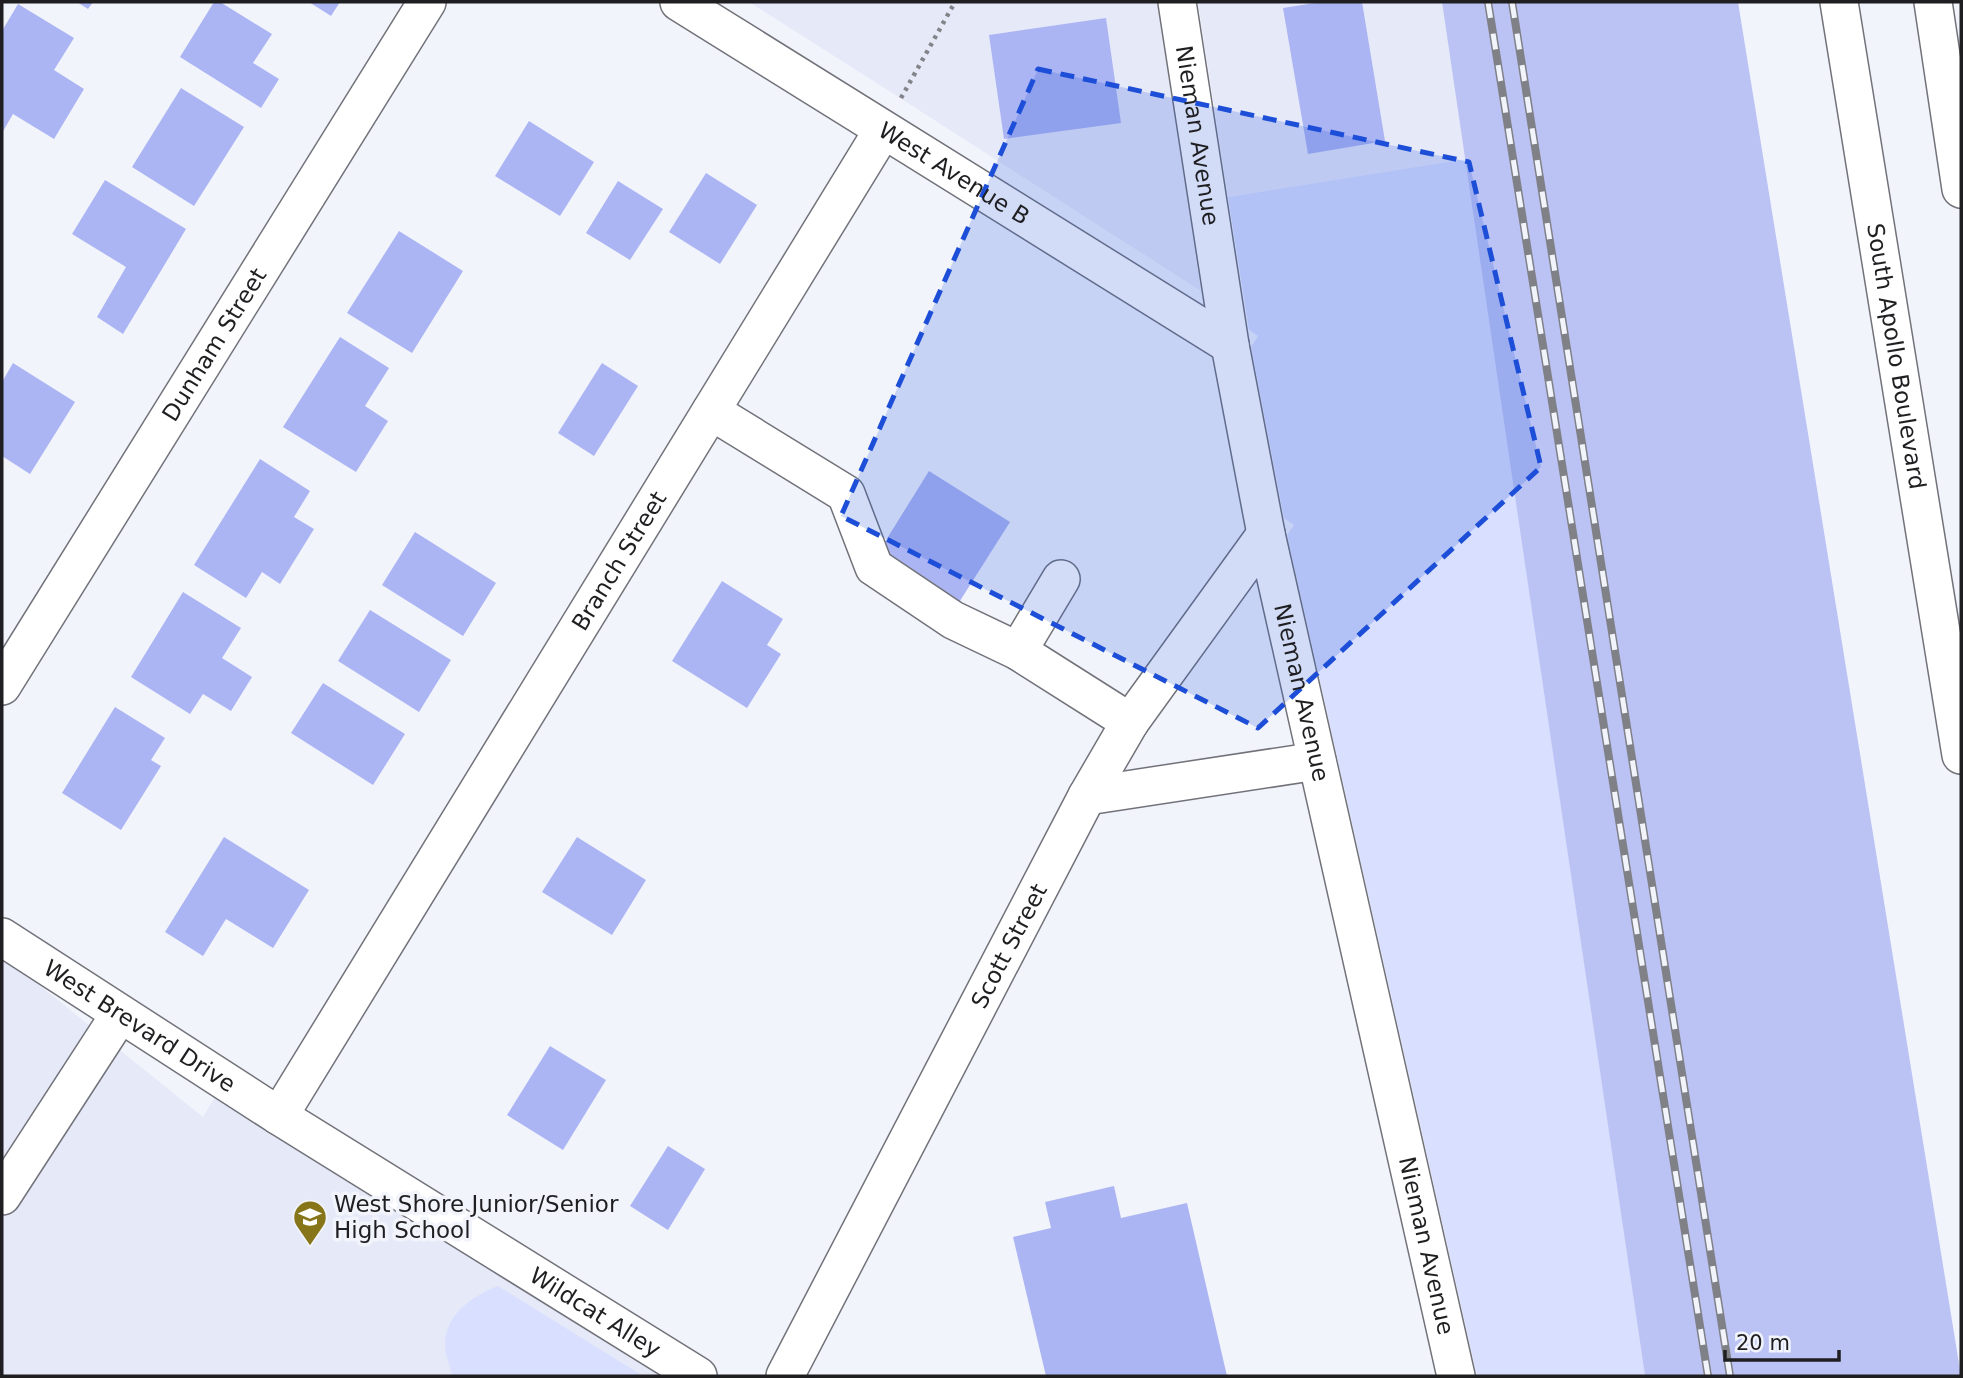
<svg xmlns="http://www.w3.org/2000/svg" width="1963" height="1378" viewBox="0 0 1963 1378" font-family="'DejaVu Sans',sans-serif">
  <style>
    .built { fill: #e6e9f8 }
    .green { fill: #d9dffe }
    .forest { fill: #bbc3f5 }
    .building { fill: #acb5f3 }
    .lines { fill: none; stroke-linecap: round; stroke-linejoin: round }
    .minor-casing { stroke: #72737a; stroke-width: 40 }
    .path { stroke: #838489; stroke-width: 4.5; stroke-dasharray: 3.5 5; stroke-linecap: butt }
    .minor { stroke: #fff; stroke-width: 37 }
    .rail-casing { stroke: #808186; stroke-width: 8 }
    .rail { stroke: #f2f4fc; stroke-width: 5; stroke-dasharray: 16; stroke-linecap: butt }
    .marked { fill: #1d4ed8; fill-opacity: 0.2; stroke: #1d4ed8; stroke-width: 5; stroke-dasharray: 14 9; stroke-linejoin: round }
    .labels { text-anchor: middle; dominant-baseline: central; stroke-width: 7; stroke-linejoin: round; paint-order: stroke }
    .street-label { font-size: 23px; fill: #1f1f22; stroke: #f2f4fc }
    .poi-label { font-size: 23px; fill: #1f1f22; stroke: #f2f4fc; text-anchor: start }
  </style>
  <rect width="100%" height="100%" fill="#f2f4fc"/>
  <g class="built">
    <path d="M749 2H1157L1201 291 875 82Z"/>
    <path d="M1198 2H1442L1466 159 1228 197Z"/>
    <path d="M2 955 203 1117 224 1081 712 1376H2Z"/>
  </g>
  <g class="green">
    <path d="M1466 159 1645 1376H1477L1287 535 1294 525 1284 518 1251 347 1258 336 1249 330 1228 197Z"/>
    <path d="M498 1286 643 1376H452C450 1366 445 1354 445 1344 446 1313 473 1296 498 1286Z"/>
  </g>
  <path class="forest" d="M1442 2H1738L1961 1376H1645Z"/>
  <g class="building">
    <path d="M77 2H93L88 9Z"/>
    <path d="M214 2H220L272 34 253 63 279 79 261 108 180 57Z"/>
    <path d="M309 2H340L331 16Z"/>
    <path d="M1321 2H1362L1385 141 1308 154 1283 8Z"/>
    <path d="M18 4 74 38 54 70 84 89 54 139 13 114 2 133V31Z"/>
    <path d="M1106 18 1121 123 1004 139 989 35Z"/>
    <path d="M181 88 244 127 194 206 132 167Z"/>
    <path d="M529 121 594 162 560 216 495 176Z"/>
    <path d="M706 173 757 205 720 264 669 232Z"/>
    <path d="M105 180 186 229 123 334 97 317 126 267 72 234Z"/>
    <path d="M618 181 663 209 630 260 586 233Z"/>
    <path d="M399 231 463 271 412 353 347 313Z"/>
    <path d="M340 337 389 368 365 406 388 421 356 472 283 427Z"/>
    <path d="M13 363 75 402 30 474 2 456V382Z"/>
    <path d="M602 363 638 386 594 456 558 433Z"/>
    <path d="M260 459 310 491 294 517 314 529 280 584 262 572 246 598 194 565Z"/>
    <path d="M929 471 1010 522 958 604 878 553Z"/>
    <path d="M415 532 496 583 463 636 382 585Z"/>
    <path d="M722 581 783 619 767 645 781 654 747 708 672 661Z"/>
    <path d="M183 592 241 628 222 658 252 677 231 711 203 694 190 714 131 677Z"/>
    <path d="M370 610 451 660 419 712 338 661Z"/>
    <path d="M323 683 405 734 373 785 291 733Z"/>
    <path d="M115 707 165 738 151 760 161 766 121 830 62 793Z"/>
    <path d="M224 837 309 890 273 948 226 919 203 956 165 932Z"/>
    <path d="M577 837 646 880 612 935 542 892Z"/>
    <path d="M550 1046 606 1080 563 1150 507 1115Z"/>
    <path d="M668 1146 705 1169 668 1230 630 1206Z"/>
    <path d="M1114 1186 1121 1218 1187 1203 1227 1376H1046L1013 1237 1051 1228 1045 1202Z"/>
  </g>
  <g class="lines">
    <g class="minor-casing">
      <g id="minor">
        <path id="s1" d="M679 2 1230 345"/>
        <path id="s2" d="M1177 2 1230 345 1266 534 1456 1376"/>
        <path id="s3" d="M1839 2 1961 755"/>
        <path d="M1933 2 1961 189"/>
        <path d="M711 411 846 494 874 567 953 620 1018 651"/>
        <path d="M1061 579 1018 651 1130 722"/>
        <path id="s4" d="M2 686 427 2"/>
        <path d="M1087 796 1317 761"/>
        <path id="s5" d="M2 937 279 1116 698 1376"/>
        <path id="s6" d="M279 1116 883 130"/>
        <path d="M2 1196 120 1014"/>
        <path id="s7" d="M785 1376 1087 796 1130 722 1266 534"/>
      </g>
    </g>
    <path class="path" d="M901 98 955 2"/>
    <use href="#minor" class="minor"/>
    <g class="rail-casing">
      <g id="rail">
        <path d="M1488 2 1708 1376"/>
        <path d="M1512 2 1730 1376"/>
      </g>
    </g>
    <use href="#rail" class="rail"/>
  </g>
  <path class="marked" d="M1038 69 1469 162 1541 467 1258 728 841 516Z"/>
  <defs>
    <g id="school-pin" transform="scale(1.75)"><path d="M0 17L-7.5 6A9.5 9.5 0 1 1 7.5 6Z" fill="#877519" stroke="#f2f4fc"/><path d="M0-5L7-2L0 1L-7-2ZM-4 1L0 2.5L4 1V4Q0 6-4 4Z" fill="#fff"/></g>
  </defs>
  <g fill-rule="evenodd">
    <use href="#school-pin" x="310" y="1217"/>
  </g>
  <g class="labels">
    <g class="street-label">
      <text stroke="none"><textPath href="#s2" startOffset="135">Nieman Avenue</textPath></text>
      <text stroke="none"><textPath href="#s1" startOffset="324">West Avenue B</textPath></text>
      <text stroke="none"><textPath href="#s4" startOffset="402">Dunham Street</textPath></text>
      <text stroke="none"><textPath href="#s3" startOffset="359">South Apollo Boulevard</textPath></text>
      <text stroke="none"><textPath href="#s6" startOffset="651">Branch Street</textPath></text>
      <text stroke="none"><textPath href="#s2" startOffset="702">Nieman Avenue</textPath></text>
      <text stroke="none"><textPath href="#s7" startOffset="485">Scott Street</textPath></text>
      <text stroke="none"><textPath href="#s5" startOffset="164">West Brevard Drive</textPath></text>
      <text stroke="none"><textPath href="#s2" startOffset="1269">Nieman Avenue</textPath></text>
      <text stroke="none"><textPath href="#s5" startOffset="702">Wildcat Alley</textPath></text>
    </g>
    <g class="poi-label">
      <text x="334" y="1204">West Shore Junior/Senior<tspan x="334" dy="26">High School</tspan></text>
    </g>
  </g>
  <rect width="1963" height="1378" fill="none" stroke="#1f1f22" stroke-width="7"/>
  <path d="M1725 1350v10h114v-10" fill="none" stroke="#1f1f22" stroke-width="3.5"/>
  <text x="1736" y="1350" font-size="21" fill="#1f1f22" stroke="#f2f4fc" stroke-width="5" paint-order="stroke">20 m</text>
</svg>
